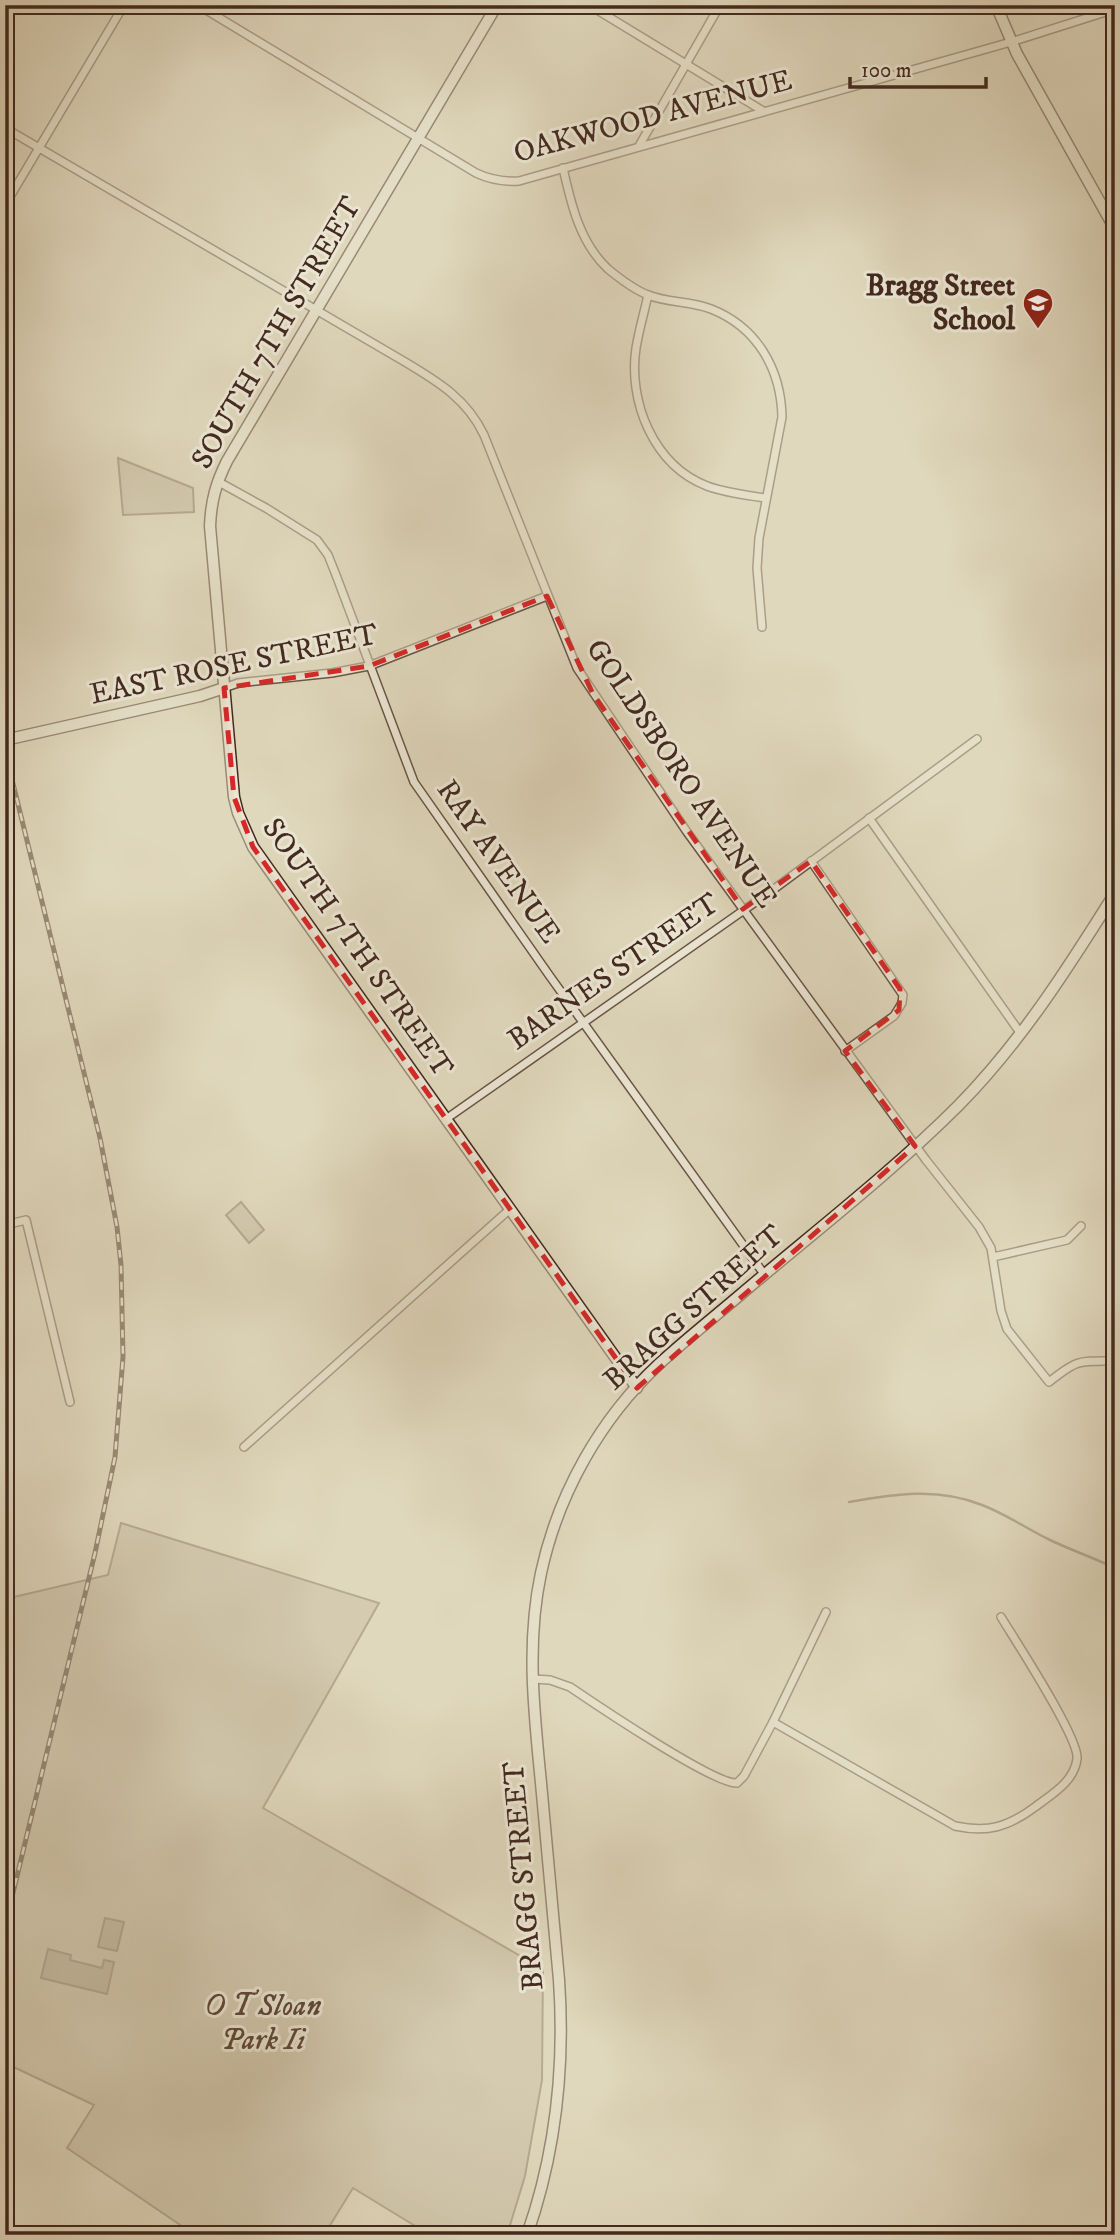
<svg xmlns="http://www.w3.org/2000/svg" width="1120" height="2240" viewBox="0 0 1120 2240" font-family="'IM FELL DW Pica',serif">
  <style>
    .green { fill: #c5baa2; stroke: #847260; stroke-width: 2 }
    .water { fill: #ab9d87; stroke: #816f5d; stroke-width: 2 }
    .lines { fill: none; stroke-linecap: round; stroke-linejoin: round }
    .stream { stroke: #816f5d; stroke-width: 2.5 }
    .street-casing { stroke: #6a5646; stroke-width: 10 }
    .secondary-casing { stroke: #432a1f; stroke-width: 13 }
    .street { stroke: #ebe6d4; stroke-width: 7 }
    .secondary { stroke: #ebe6d4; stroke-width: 10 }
    .rail-casing { stroke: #432a1f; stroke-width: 5 }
    .rail { stroke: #ebe6d4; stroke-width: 2.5; stroke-dasharray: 8; stroke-linecap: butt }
    .marked { fill: none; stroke: #d62828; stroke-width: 5; stroke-dasharray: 14 9; stroke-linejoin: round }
    .labels { text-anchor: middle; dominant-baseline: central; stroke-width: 6; stroke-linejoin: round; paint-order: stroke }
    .street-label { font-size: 30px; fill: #432a1f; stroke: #ebe6d4 }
    .poi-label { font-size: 30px; font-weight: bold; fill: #432a1f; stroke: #ebe6d4; text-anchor: end }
    .park-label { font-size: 30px; font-style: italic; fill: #5d4739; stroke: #ebe6d4 }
  </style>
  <rect width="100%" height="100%" fill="#e0d8bd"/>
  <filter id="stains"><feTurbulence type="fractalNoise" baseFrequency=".00286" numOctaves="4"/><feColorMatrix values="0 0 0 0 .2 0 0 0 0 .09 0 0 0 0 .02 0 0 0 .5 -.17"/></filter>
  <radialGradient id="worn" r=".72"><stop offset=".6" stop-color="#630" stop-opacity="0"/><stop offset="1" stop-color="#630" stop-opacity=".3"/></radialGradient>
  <g class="green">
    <path d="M118 458 193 488 194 512 123 515Z"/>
    <path d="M241 1202 264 1230 249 1243 226 1215Z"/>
    <path d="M121 1523 379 1603 263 1808 543 1969 542 2080 525 2176 507 2235H430L353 2188 324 2235H195L67 2148 94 2105 5 2063V1599L108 1575Z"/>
  </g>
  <g class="water">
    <path d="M105 1918 124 1922 117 1951 98 1947Z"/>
    <path d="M48 1949 71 1955 70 1960 102 1968 104 1960 114 1962 107 1994 41 1978Z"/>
  </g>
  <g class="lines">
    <path class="stream" d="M849 1502C894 1494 938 1487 982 1505 1006 1514 1027 1529 1050 1540 1071 1550 1094 1558 1115 1568"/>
    <g class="street-casing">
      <g id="street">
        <path d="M198 5 476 173C491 180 503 182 519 181L1011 42 1115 9"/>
        <path d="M589 5 763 111"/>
        <path d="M5 128 400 359C435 380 466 397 484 435L577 668 687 832 743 909 926 1160 979 1227 991 1248 1001 1311 1007 1329 1049 1382C1078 1359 1078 1361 1115 1361"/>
        <path d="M639 146 720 5"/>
        <path d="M563 168C571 204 580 243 608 269 619 278 635 290 648 295 668 303 691 301 711 309 757 327 781 369 782 417L759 538 757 568 762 627"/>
        <path d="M5 205 124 5"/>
        <path d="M648 295C644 313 639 330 636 348 628 401 653 465 707 486 726 493 746 495 765 498"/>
        <path d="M217 481 266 508 317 540 328 555 336 575 414 782 549 975 764 1274"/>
        <path d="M224 688 238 683 332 673 369 666 547 596"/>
        <path d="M5 725 8 739"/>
        <path d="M869 818 1021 1034"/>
        <path d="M811 861 903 995 902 1003 894 1016 845 1051"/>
        <path d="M446 1119 774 889 977 739"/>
        <path d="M5 1225 26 1220 70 1402"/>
        <path d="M993 1257 1067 1240 1081 1226"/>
        <path d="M244 1447 510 1209"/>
        <path d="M532 1679 550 1680 570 1687C595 1704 715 1785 737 1783L744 1776 773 1722 826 1612"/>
        <path d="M773 1722 955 1826C988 1833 1008 1827 1035 1807 1052 1794 1074 1782 1077 1759 1080 1739 1015 1640 1001 1617"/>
      </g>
    </g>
    <g class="secondary-casing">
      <g id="secondary">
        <path d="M497 5 227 461C216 483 211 501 210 526L234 797 238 813 253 847 637 1388"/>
        <path d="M996 5 1017 54 1115 229"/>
        <path d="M5 740 200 696 224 688"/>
        <path d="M527 2235C556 2152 565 2067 559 1980 553 1914 547 1848 541 1783 534 1712 526 1643 541 1573 558 1494 600 1419 659 1364 685 1340 713 1318 740 1295 813 1233 891 1173 959 1105 1021 1042 1068 968 1115 893"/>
      </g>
    </g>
    <use href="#street" class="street"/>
    <use href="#secondary" class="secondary"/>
    <g class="rail-casing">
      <g id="rail">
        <path d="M5 751 100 1138 117 1227 121 1265 123 1357 115 1457 95 1553 5 1926"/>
        <path d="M5 2228 6 2235"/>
      </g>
    </g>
    <use href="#rail" class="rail"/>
  </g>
  <path d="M0 0H1120V2240H0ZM547 596 593 694 743 909 811 861 900 989 899 1010 845 1051 915 1146 637 1388 253 847 234 797 224 688 369 666Z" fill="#e0d8bd" fill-opacity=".55" fill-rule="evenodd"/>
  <path class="marked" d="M547 596 593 694 743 909 811 861 900 989 899 1010 845 1051 915 1146 637 1388 253 847 234 797 224 688 369 666Z"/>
  <defs>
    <g id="school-pin" transform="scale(1.575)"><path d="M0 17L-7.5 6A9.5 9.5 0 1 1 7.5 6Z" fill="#8f2418" stroke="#ebe6d4"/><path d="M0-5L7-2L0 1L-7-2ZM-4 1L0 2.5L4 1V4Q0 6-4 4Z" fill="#fff"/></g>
  </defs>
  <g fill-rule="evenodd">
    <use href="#school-pin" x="1038" y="303"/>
  </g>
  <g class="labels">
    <g class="street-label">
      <text transform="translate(653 117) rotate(-15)">OAKWOOD AVENUE</text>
      <text transform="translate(277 333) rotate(-60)">SOUTH 7TH STREET</text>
      <text transform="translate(234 665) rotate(-12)">EAST ROSE STREET</text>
      <text transform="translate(681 774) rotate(56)">GOLDSBORO AVENUE</text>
      <text transform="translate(498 862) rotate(55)">RAY AVENUE</text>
      <text transform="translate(357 948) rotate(55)">SOUTH 7TH STREET</text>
      <text transform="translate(614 972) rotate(-35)">BARNES STREET</text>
      <text transform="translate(694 1308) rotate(-42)">BRAGG STREET</text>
      <text transform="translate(524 1876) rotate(-95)">BRAGG STREET</text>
    </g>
    <g class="poi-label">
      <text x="1015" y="286">Bragg Street<tspan x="1015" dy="34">School</tspan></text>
    </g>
    <g class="park-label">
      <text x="263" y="2006">O T Sloan<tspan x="263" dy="34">Park Ii</tspan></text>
    </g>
  </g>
  <rect width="1120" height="2240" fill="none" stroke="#e0d8bd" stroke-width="28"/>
  <rect x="7" y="7" width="1106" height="2226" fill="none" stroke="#432a1f" stroke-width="3.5"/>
  <rect x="14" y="14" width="1092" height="2212" fill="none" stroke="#432a1f" stroke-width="2"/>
  <path d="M850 77v10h136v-10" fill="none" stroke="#432a1f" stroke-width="3.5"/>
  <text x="861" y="77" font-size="21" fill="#432a1f" stroke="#ebe6d4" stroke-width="5" paint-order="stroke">100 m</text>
  <rect width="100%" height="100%" filter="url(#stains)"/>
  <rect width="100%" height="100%" fill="url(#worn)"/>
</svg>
